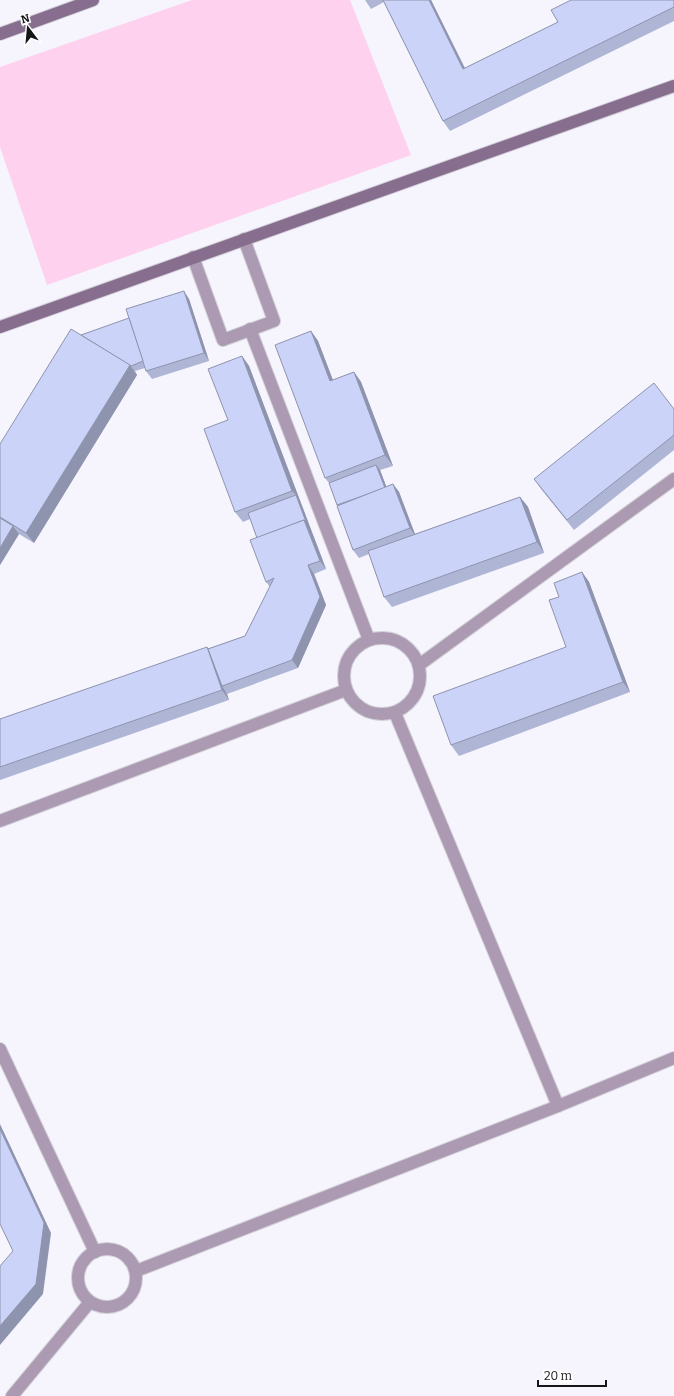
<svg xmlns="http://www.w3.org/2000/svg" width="674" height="1396" viewBox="0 0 674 1396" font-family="Bitter,serif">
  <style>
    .green { fill: #fed2ee }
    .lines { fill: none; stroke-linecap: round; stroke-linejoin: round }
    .street-casing { stroke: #d2d0d8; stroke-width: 14 }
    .secondary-casing { stroke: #d2d0d8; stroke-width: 14 }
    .street { stroke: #ab9ab1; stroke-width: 12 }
    .secondary { stroke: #876e8f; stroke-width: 12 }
    .wall { fill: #afb6d5 }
    .shaded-wall { fill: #8e94ae }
    .building { fill: #cbd4f8; stroke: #8e94ae }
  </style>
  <rect width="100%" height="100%" fill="#f6f4fd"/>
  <path class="green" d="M192 0H350L411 155 47 285 0 147V67Z"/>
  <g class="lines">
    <g class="street-casing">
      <g id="street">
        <path d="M193 257 223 340 274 321 244 239"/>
        <path d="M250 329 369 640"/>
        <circle cx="382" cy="676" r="38"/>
        <path d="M419 665 674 479"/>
        <path d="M395 713 558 1106"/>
        <path d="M0 821 346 690"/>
        <path d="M0 1049 95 1252"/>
        <circle cx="107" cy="1278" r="29"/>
        <path d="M136 1271 558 1106 674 1058"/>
        <path d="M12 1396 90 1302"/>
      </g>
    </g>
    <g class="secondary-casing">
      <g id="secondary">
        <path d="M0 34 93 0"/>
        <path d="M0 327 674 86"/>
      </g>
    </g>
    <use href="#street" class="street"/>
    <use href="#secondary" class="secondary"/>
  </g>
  <g class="wall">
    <path d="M365 0H431L465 68 558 22 674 0V21L450 131 443 121 384 2 371 9Z"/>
    <path d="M189 299 209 361 152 379 146 371 145 368 135 371 137 375 34 543 19 534 0 565V444L81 335Z"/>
    <path d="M311 331 318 341 333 380 354 372 361 382 393 466 380 470 386 487 393 484 399 492 415 534 520 497 528 507 544 553 392 607 384 597 369 554 359 558 353 550 329 483 325 478Z"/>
    <path d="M242 356 249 366 326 569 314 574 326 605 298 668 227 694 229 700 0 780V719L245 636 270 587 266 582 257 538 250 519 243 522 235 512 228 420Z"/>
    <path d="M674 409V450L574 530 541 489 534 479Z"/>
    <path d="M582 572 589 582 630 692 459 756 451 745 566 647 559 597Z"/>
  </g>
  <g class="shaded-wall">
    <path d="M429 0H431L470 79 463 69Z"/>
    <path d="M184 291 189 299 209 361 204 353Z"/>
    <path d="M311 331 318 341 337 391 330 381Z"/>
    <path d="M242 356 249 366 326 569 320 561 304 520 296 495 292 491Z"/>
    <path d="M130 365 137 375 34 543 26 533Z"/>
    <path d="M354 372 361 382 393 466 385 455Z"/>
    <path d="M376 465 380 470 390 496 386 490Z"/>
    <path d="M393 484 399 492 416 537 410 528Z"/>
    <path d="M520 497 528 507 544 553 537 542Z"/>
    <path d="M13 526 19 534 0 565V548Z"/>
    <path d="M308 565 314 574 326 605 298 668 292 660Z"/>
    <path d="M582 572 589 582 630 692 623 682Z"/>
    <path d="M207 647 214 657 222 686 227 694 229 700 222 690Z"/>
    <path d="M0 1124 51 1233 43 1294 0 1345V1326L44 1223 0 1129Z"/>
  </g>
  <g class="building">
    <path d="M383 0H429L463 69 558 22 551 10 571 0H674V7L443 121Z"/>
    <path d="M184 291 204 353 146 371 126 309Z"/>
    <path d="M129 318 143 361 131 366 81 335Z"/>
    <path d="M71 329 130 365 26 533 0 517V444Z"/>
    <path d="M311 331 330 381 354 372 385 455 325 478 275 345Z"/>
    <path d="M242 356 292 491 235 512 204 429 228 420 208 369Z"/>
    <path d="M654 383 674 409V435L567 520 534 479Z"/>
    <path d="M376 465 385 488 337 505 329 483Z"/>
    <path d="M393 484 410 528 353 550 337 506Z"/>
    <path d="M296 495 306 522 304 520 257 538 248 513Z"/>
    <path d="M520 497 537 542 384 597 368 551Z"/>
    <path d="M0 518 13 526 0 548Z"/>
    <path d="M304 520 320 561 308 565 320 597 292 660 222 686 208 649 245 636 274 578 266 582 250 540Z"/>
    <path d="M582 572 623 682 451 745 433 696 566 647 549 600 559 597 554 583Z"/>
    <path d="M207 647 222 690 0 767V719Z"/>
    <path d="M0 1129 44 1223 36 1284 0 1326V1266L13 1251 0 1224Z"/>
  </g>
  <g transform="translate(28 28) rotate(344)" stroke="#ffffff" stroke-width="3" paint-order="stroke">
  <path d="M0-3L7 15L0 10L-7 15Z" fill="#161518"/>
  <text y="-6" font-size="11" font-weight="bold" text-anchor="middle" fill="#161518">N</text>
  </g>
  <path d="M538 1380v6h68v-6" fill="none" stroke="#161518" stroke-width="2"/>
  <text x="544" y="1380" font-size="12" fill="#161518" stroke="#ffffff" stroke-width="3" paint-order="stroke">20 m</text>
</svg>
